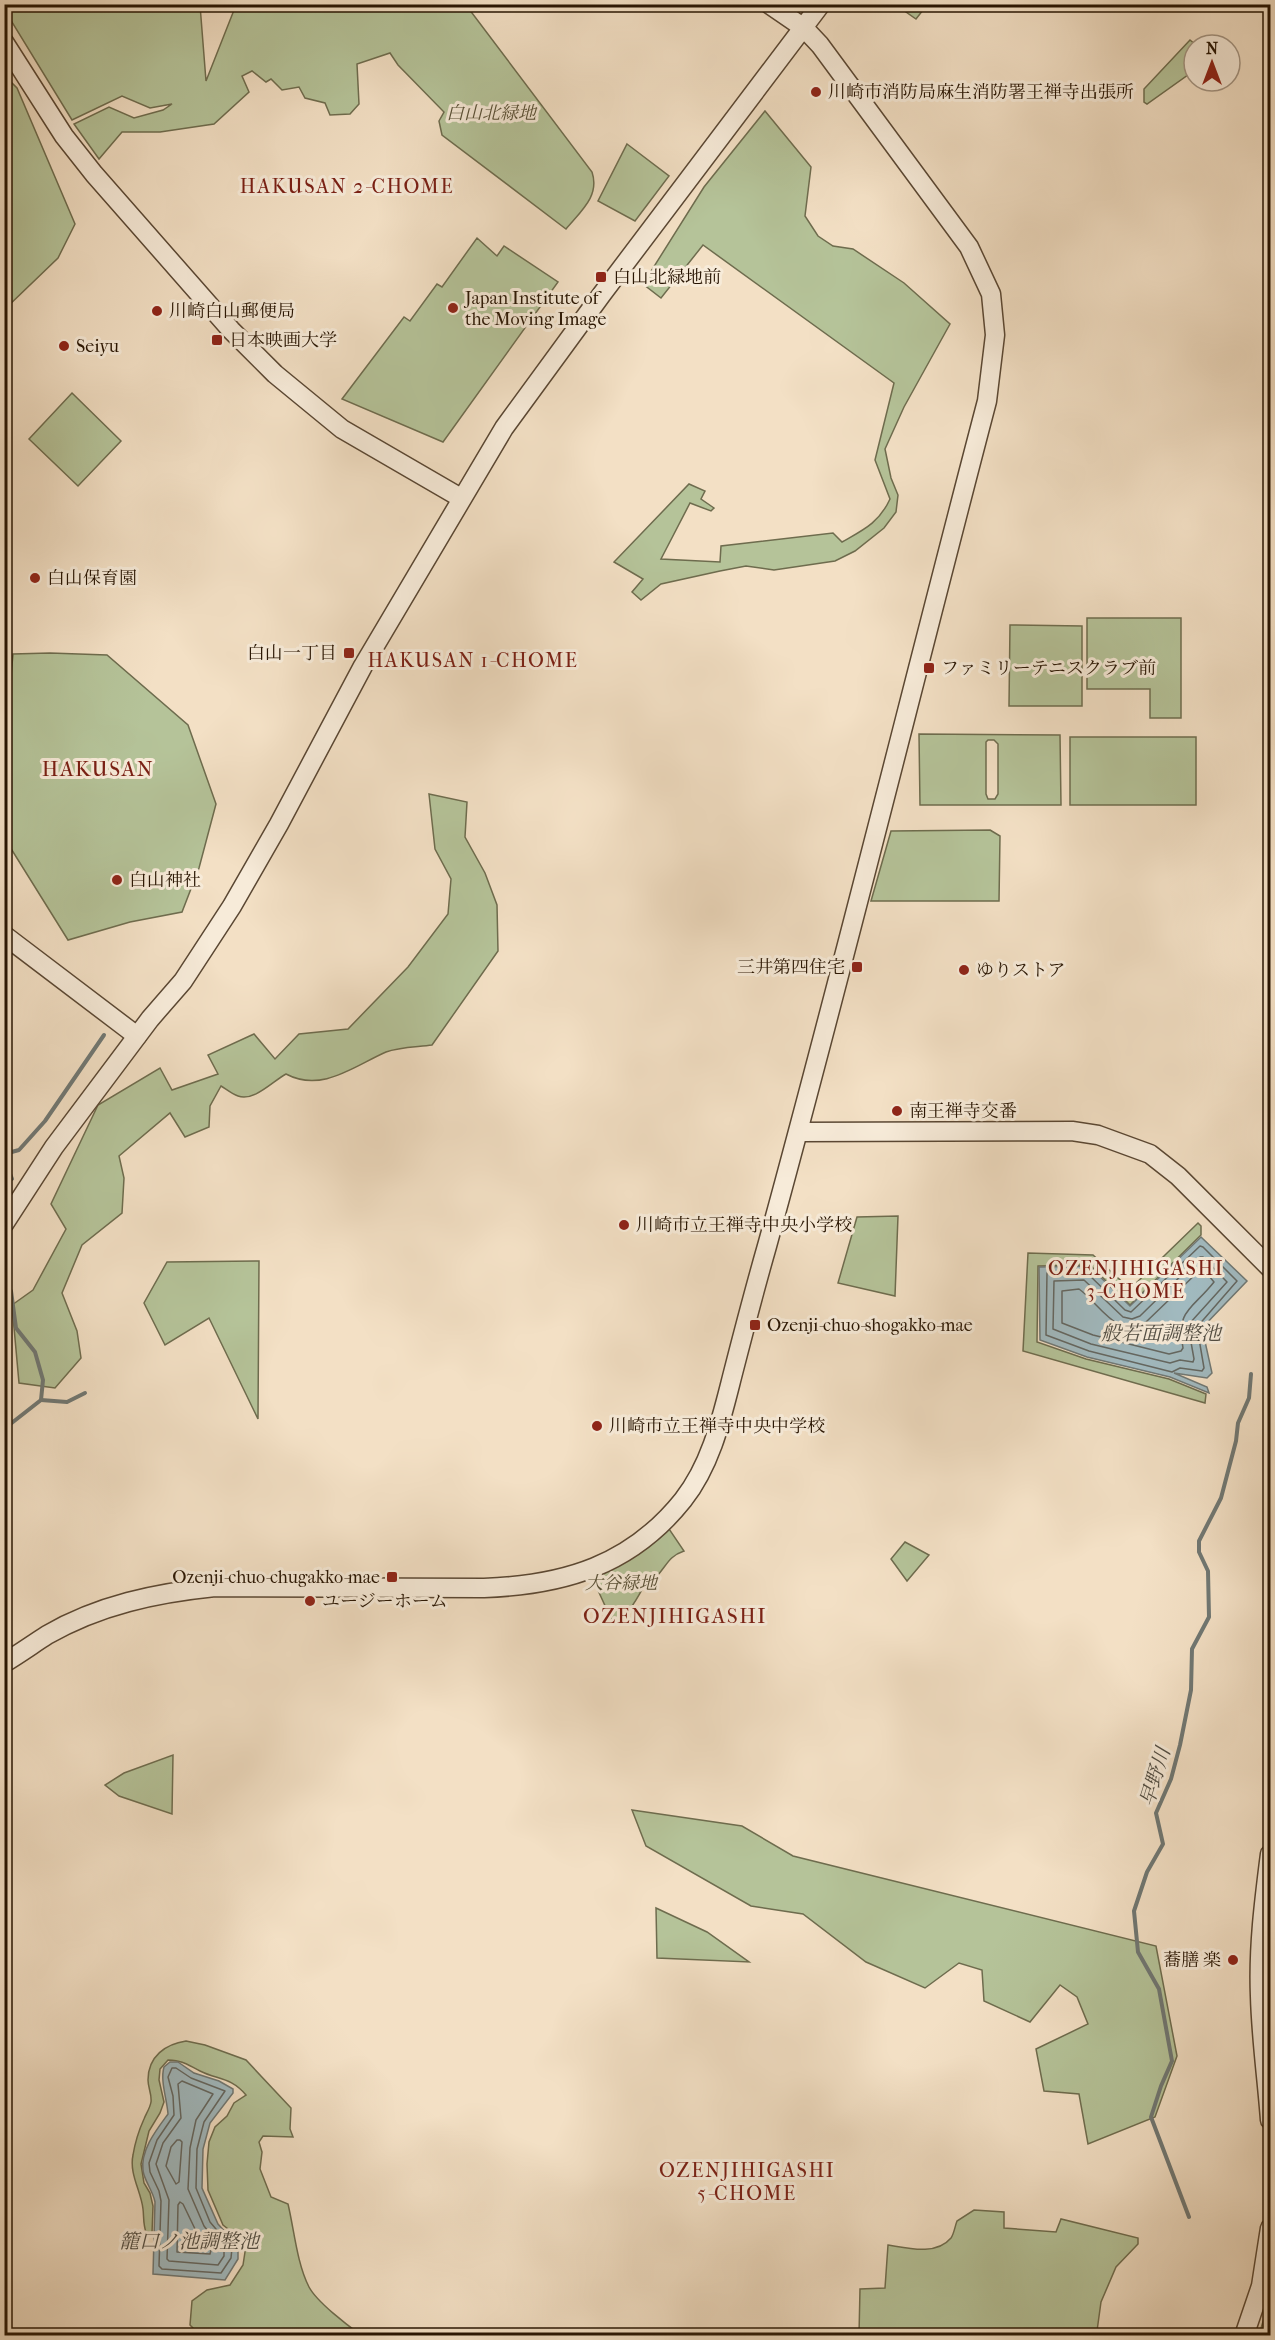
<svg xmlns="http://www.w3.org/2000/svg" width="1275" height="2340" viewBox="0 0 1275 2340" font-family="'IM FELL French Canon','Noto Serif JP',serif">
  <style>
    .green { fill: #b5c399; stroke: #6e6c4e; stroke-width: 1.5; fill-rule: evenodd }
    .water { fill: #a1bac0; stroke: #707874; stroke-width: 1.5 }
    .lines { fill: none; stroke-linecap: round; stroke-linejoin: round }
    .shore { stroke: #646761; stroke-width: 1.5 }
    .stream { stroke: #707874; stroke-width: 4 }
    .tertiary-casing { stroke: #5a4733; stroke-width: 21 }
    .tertiary { stroke: #f7ebd9; stroke-width: 18 }
    .poi-dot { fill: #8f2418; stroke: #f7ebd9; stroke-width: 2 }
    .labels { text-anchor: middle; dominant-baseline: central; stroke-width: 6; stroke-linejoin: round; paint-order: stroke }
    .poi-label { font-size: 18px; fill: #271402; stroke: #f7ebd9; text-anchor: start }
    .park-label { font-size: 18px; font-style: italic; fill: #595137; stroke: #f7ebd9 }
    .neighbourhood-label { font-size: 20px; letter-spacing: 1.5px; fill: #7a1f14; stroke: #f7ebd9 }
    .water-label { font-size: 20px; font-style: italic; fill: #524e44; stroke: #f7ebd9 }
    .quarter-label { font-size: 21px; letter-spacing: 1.5px; fill: #7a1f14; stroke: #f7ebd9 }
  </style>
  <rect width="100%" height="100%" fill="#f3e0c5"/>
  <filter id="stains"><feTurbulence type="fractalNoise" baseFrequency=".00333" numOctaves="4"/><feColorMatrix values="0 0 0 0 .2 0 0 0 0 .09 0 0 0 0 .02 0 0 0 .5 -.17"/></filter>
  <radialGradient id="worn" r=".72"><stop offset=".6" stop-color="#630" stop-opacity="0"/><stop offset="1" stop-color="#630" stop-opacity=".3"/></radialGradient>
  <g class="green">
    <path d="M4 5H200L206 81 236 5H466L592 172C600 196 581 211 566 229L442 135 439 121 444 112 398 65 390 53 357 64 359 104 350 114 330 115 325 103 305 98 299 87 282 90 271 79 266 82 252 71 242 76 249 92 214 124 160 132H122L99 159 74 124 109 107 134 118 163 110 172 104 150 108 122 96 72 120 7 14Z"/>
    <path d="M896 5H927L916 19Z"/>
    <path d="M1190 40 1196 45H1194V74L1188 75 1147 104 1144 102V89Z"/>
    <path d="M4 75 17 88 75 224 58 258 5 309Z"/>
    <path d="M765 111 811 167 805 216 818 236 833 246 853 249 904 283 950 324 904 407 885 449 891 478 898 495 896 512 884 528 855 551 835 561 774 570 746 566 720 571 661 584 641 600 632 592 643 579 614 562 689 484 705 491 701 499 714 508 711 511 690 503 661 559 720 562 721 546 833 533 842 542C863 530 879 523 890 499L875 460 894 383 703 245 661 298 643 284 704 187Z"/>
    <path d="M627 144 669 176 635 221 598 201Z"/>
    <path d="M477 238 497 256 504 246 558 282 443 442 342 399 404 317 410 321 437 284 442 287Z"/>
    <path d="M72 393 121 441 78 486 29 439Z"/>
    <path d="M1087 618H1181V718H1150V689H1087Z"/>
    <path d="M1010 625 1082 626V706H1009Z"/>
    <path d="M50 653 107 655 188 725 216 804 199 868 182 912 130 922 68 940 5 839V740L13 654Z"/>
    <path d="M919 734 1060 735 1061 805H920ZM988 740H994L998 744V794L995 799H988L986 794V742Z"/>
    <rect x="1070" y="737" width="126" height="68"/>
    <path d="M429 794 467 802 465 837 485 873 497 905 498 951 432 1045C418 1047 399 1047 386 1052 354 1066 322 1093 286 1074 273 1081 254 1102 238 1096 232 1094 226 1089 221 1086L210 1106 209 1127 185 1137 170 1113 119 1156 124 1178 122 1213 82 1245 62 1293 77 1331 81 1358 55 1388 19 1383 12 1305 33 1290 66 1229 51 1204 98 1105 160 1068 172 1090 218 1074 208 1055 254 1034 275 1059 299 1034 348 1029 408 967 448 914 451 879 435 849Z"/>
    <path d="M990 830 1000 836 999 901H871L891 831Z"/>
    <path d="M898 1216 895 1296 838 1283 857 1217Z"/>
    <path d="M1198 1223 1201 1226V1235L1130 1305 1090 1265 1038 1266 1037 1342 1086 1359 1169 1379 1206 1394 1205 1403 1023 1351 1028 1253 1093 1255 1130 1289Z"/>
    <path d="M259 1261 258 1419 209 1318 165 1345 144 1303 167 1262Z"/>
    <path d="M665 1523 684 1551C669 1556 667 1565 657 1576 653 1580 646 1583 643 1588 638 1596 634 1605 627 1612 623 1617 617 1617 613 1623L596 1586 593 1571Z"/>
    <path d="M905 1542 929 1555 907 1581 891 1559Z"/>
    <path d="M173 1755 172 1814 119 1796 105 1785 124 1773Z"/>
    <path d="M632 1810 742 1826 793 1856 1156 1946 1177 2056 1155 2117 1088 2144 1079 2094 1044 2091 1036 2049 1088 2024 1077 1997 1060 1985 1030 2022 984 2001 982 1970 959 1963 925 1988 866 1962 803 1914 751 1906 646 1846Z"/>
    <path d="M656 1908 707 1932 749 1962 657 1958Z"/>
    <path d="M186 2041 205 2045 246 2060 291 2108 290 2129 293 2137 263 2136 259 2142 262 2152 260 2169 271 2197 288 2204C294 2229 297 2264 309 2287 317 2302 347 2325 361 2335H200L190 2325 192 2301 207 2290 230 2285 243 2265 245 2252 232 2232 223 2225 208 2190 207 2164 209 2142 215 2127 227 2116 234 2103 246 2095C231 2077 218 2080 200 2071 186 2064 184 2061 168 2060L160 2069 159 2080 164 2102 160 2113 149 2131 141 2164 144 2183 150 2193 153 2206 152 2233 146 2232C143 2224 144 2217 143 2209 141 2191 129 2174 133 2155 135 2143 139 2130 144 2119 146 2114 150 2108 151 2102 152 2094 148 2088 148 2080 148 2056 166 2044 186 2041Z"/>
    <path d="M974 2210 1004 2212V2228L1056 2232 1061 2219 1138 2238V2244L1116 2267 1101 2302 1097 2331 1093 2335H859L860 2289 885 2288 888 2245C907 2248 936 2256 951 2238 954 2234 955 2226 957 2221Z"/>
    <path d="M1270 2298V2335H1259Z"/>
  </g>
  <g class="water">
    <path d="M1201 1237 1247 1281 1202 1328 1212 1373 1207 1378 1174 1373 1207 1387 1209 1393 1170 1377 1087 1357 1040 1340 1039 1267 1089 1266 1130 1306Z"/>
    <path d="M178 2062 194 2073 219 2081 233 2089V2093L210 2123 203 2149 202 2188 218 2224 238 2246V2259L225 2280 153 2274 155 2202C153 2191 145 2182 143 2171 140 2150 157 2129 168 2114 167 2099 160 2081 164 2067L170 2062Z"/>
  </g>
  <g class="lines">
    <g class="shore">
      <path d="M1200 1246 1203 1247 1237 1281 1197 1327 1204 1368 1202 1371 1180 1368 1172 1372 1089 1351 1046 1335 1047 1273H1087L1125 1310 1131 1312Z"/>
      <path d="M1200 1257H1203L1227 1282 1190 1323 1189 1331 1194 1359 1193 1362 1180 1360 1170 1363 1091 1344 1053 1329 1054 1281 1084 1280 1123 1317 1132 1319 1140 1316Z"/>
      <path d="M1200 1270H1204L1214 1282C1192 1310 1176 1309 1183 1348L1181 1351 1169 1354 1093 1335 1062 1323V1291L1079 1289C1099 1303 1119 1342 1146 1322Z"/>
      <path d="M172 2068H176L191 2078 225 2091 204 2122 197 2149 196 2188 210 2222 232 2248 231 2258 221 2273 162 2269 159 2266 161 2201 159 2191 150 2172 149 2163 157 2140 174 2115 173 2096 168 2077Z"/>
      <path d="M182 2081 213 2094 196 2120 190 2148 188 2189 204 2226 224 2251V2256L218 2265 169 2261 167 2259 169 2200 156 2164 163 2143 181 2118 178 2084Z"/>
      <path d="M177 2140H180L182 2142 179 2182 176 2184 166 2166 171 2147Z"/>
      <path d="M180 2202 183 2204 196 2231 211 2250 210 2254 177 2252 178 2205Z"/>
    </g>
    <g class="stream">
      <path d="M12 1179 5 1161 8 1153 19 1150 45 1121 104 1035"/>
      <path d="M41 1400 67 1402 85 1393"/>
      <path d="M4 1429 41 1400 43 1380 35 1352 16 1328 11 1291"/>
      <path d="M1189 2217 1151 2117 1161 2086 1172 2061 1159 1989 1138 1952 1134 1911 1147 1872 1163 1844 1156 1813 1171 1779 1180 1745 1191 1690 1192 1649 1209 1617 1208 1571 1199 1552V1541L1221 1498 1236 1441 1238 1423 1249 1398 1251 1374"/>
    </g>
    <g class="tertiary-casing">
      <g id="tertiary">
        <path d="M4 42 64 136 94 174 231 330 275 374 342 429 461 498"/>
        <path d="M4 935 137 1036"/>
        <path d="M799 1132 1072 1131 1098 1135 1150 1154 1178 1176 1270 1268"/>
        <path d="M4 1224 54 1147 150 1019 183 981 232 906 279 824 363 666 504 428 602 294 821 4"/>
        <path d="M4 1663C19 1654 33 1644 47 1635 99 1605 156 1593 215 1587L484 1588C565 1585 631 1565 683 1500 712 1463 722 1416 733 1373 744 1330 755 1288 767 1246 844 966 913 683 987 401L995 335 991 294 969 247 820 45 804 28 769 4"/>
        <path d="M1270 1854C1264 1901 1258 1948 1260 1996 1261 2037 1267 2079 1270 2120"/>
        <path d="M1244 2336 1261 2286 1270 2228"/>
      </g>
    </g>
    <use href="#tertiary" class="tertiary"/>
  </g>
  <g class="poi-dot">
    <circle cx="816" cy="92" r="6"/>
    <rect x="595" y="271" width="12" height="12" rx="3"/>
    <circle cx="453" cy="308" r="6"/>
    <circle cx="157" cy="311" r="6"/>
    <rect x="211" y="334" width="12" height="12" rx="3"/>
    <circle cx="64" cy="346" r="6"/>
    <circle cx="35" cy="578" r="6"/>
    <rect x="343" y="647" width="12" height="12" rx="3"/>
    <rect x="923" y="662" width="12" height="12" rx="3"/>
    <circle cx="117" cy="880" r="6"/>
    <rect x="851" y="961" width="12" height="12" rx="3"/>
    <circle cx="964" cy="970" r="6"/>
    <circle cx="897" cy="1111" r="6"/>
    <circle cx="624" cy="1225" r="6"/>
    <rect x="749" y="1319" width="12" height="12" rx="3"/>
    <circle cx="597" cy="1426" r="6"/>
    <rect x="386" y="1571" width="12" height="12" rx="3"/>
    <circle cx="310" cy="1601" r="6"/>
    <circle cx="1233" cy="1960" r="6"/>
  </g>
  <g class="labels">
    <g class="poi-label">
      <text x="828" y="92">川崎市消防局麻生消防署王禅寺出張所</text>
      <text x="613" y="277">白山北緑地前</text>
      <text x="465" y="298">Japan Institute of<tspan x="465" dy="21">the Moving Image</tspan></text>
      <text x="169" y="311">川崎白山郵便局</text>
      <text x="229" y="340">日本映画大学</text>
      <text x="76" y="346">Seiyu</text>
      <text x="47" y="578">白山保育園</text>
      <text x="337" y="653" text-anchor="end">白山一丁目</text>
      <text x="941" y="668">ファミリーテニスクラブ前</text>
      <text x="129" y="880">白山神社</text>
      <text x="845" y="967" text-anchor="end">三井第四住宅</text>
      <text x="976" y="970">ゆりストア</text>
      <text x="909" y="1111">南王禅寺交番</text>
      <text x="636" y="1225">川崎市立王禅寺中央小学校</text>
      <text x="767" y="1325">Ozenji-chuo-shogakko-mae</text>
      <text x="609" y="1426">川崎市立王禅寺中央中学校</text>
      <text x="380" y="1577" text-anchor="end">Ozenji-chuo-chugakko-mae</text>
      <text x="322" y="1601">ユージーホーム</text>
      <text x="1221" y="1960" text-anchor="end">蕎膳 楽</text>
    </g>
    <g class="park-label">
      <text x="491" y="113">白山北緑地</text>
      <text x="621" y="1583">大谷緑地</text>
    </g>
    <g class="neighbourhood-label">
      <text x="347" y="186">HAKUSAN 2-CHOME</text>
      <text x="473" y="660">HAKUSAN 1-CHOME</text>
      <text x="1136" y="1268">OZENJIHIGASHI<tspan x="1136" dy="23">3-CHOME</tspan></text>
      <text x="747" y="2170">OZENJIHIGASHI<tspan x="747" dy="23">5-CHOME</tspan></text>
    </g>
    <g class="water-label">
      <text x="1161" y="1333">般若面調整池</text>
      <text transform="translate(1155 1777) rotate(-73)">早野川</text>
      <text x="189" y="2241">籠口ノ池調整池</text>
    </g>
    <g class="quarter-label">
      <text x="98" y="769">HAKUSAN</text>
      <text x="675" y="1616">OZENJIHIGASHI</text>
    </g>
  </g>
  <rect width="1275" height="2340" fill="none" stroke="#f3e0c5" stroke-width="24"/>
  <rect x="6" y="6" width="1263" height="2328" fill="none" stroke="#271402" stroke-width="3"/>
  <rect x="12" y="12" width="1251" height="2316" fill="none" stroke="#271402" stroke-width="1.5"/>
  <g transform="translate(1212 63)"><circle r="28" fill="#f7ebd9" stroke="#a49583" stroke-width="1.5"/>
  <path d="M0-4.5L10 22L0 15L-10 22Z" fill="#8f2418"/>
  <text y="-9" font-size="16" font-weight="bold" text-anchor="middle" fill="#271402">N</text>
  </g>
  <rect width="100%" height="100%" filter="url(#stains)"/>
  <rect width="100%" height="100%" fill="url(#worn)"/>
</svg>
